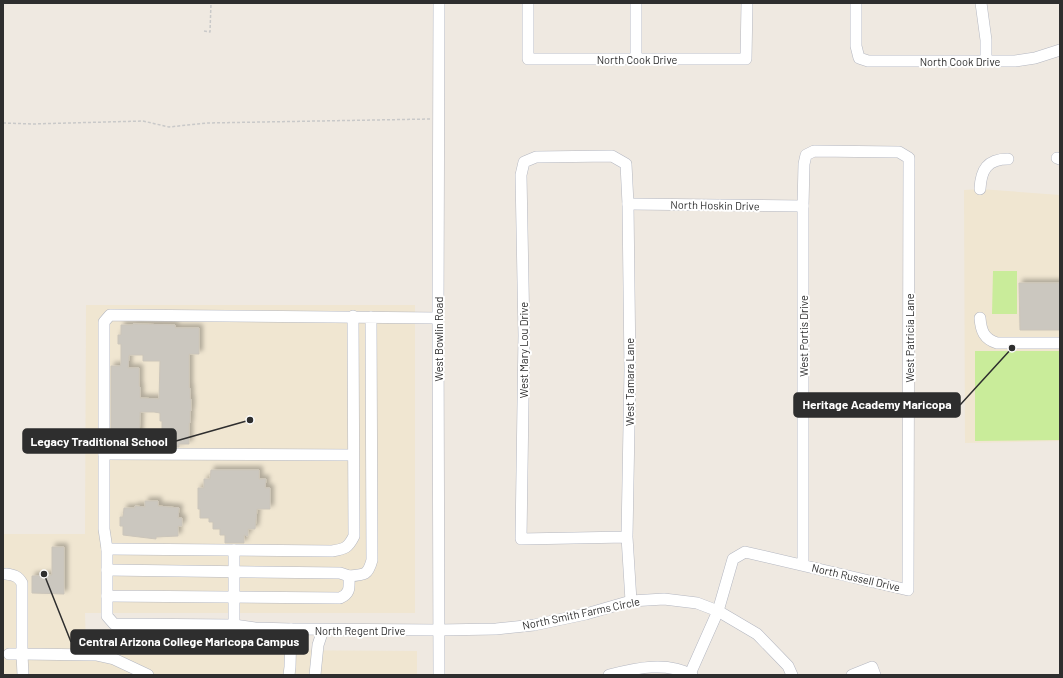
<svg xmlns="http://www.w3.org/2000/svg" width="1063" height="678" viewBox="0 0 1063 678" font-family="Barlow,sans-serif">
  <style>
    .education { fill: #f0e6d1 }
    .pitch { fill: #c9ec9a }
    .building { fill: #cbc7bf; stroke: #cbc5ba; fill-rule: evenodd; filter: url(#shadow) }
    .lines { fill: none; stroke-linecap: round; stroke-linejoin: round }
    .minor-casing { stroke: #b4b7c1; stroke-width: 12 }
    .path { stroke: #c9c9c9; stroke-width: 1.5; stroke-dasharray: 3 2; stroke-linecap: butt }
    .minor { stroke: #fff; stroke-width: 11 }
    .labels { text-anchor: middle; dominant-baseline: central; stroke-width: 4; stroke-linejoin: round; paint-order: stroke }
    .street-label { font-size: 11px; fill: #2e2e2e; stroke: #fff }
    .leader { fill: none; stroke: #2e2e2e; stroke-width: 1.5 }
    .callout-dot { fill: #2e2e2e; stroke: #fff; stroke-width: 1.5 }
    .callout { fill: #2e2e2e; stroke: #2e2e2e; stroke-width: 1.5 }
    .callout-label { font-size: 12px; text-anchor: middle; font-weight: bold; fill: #fff }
  </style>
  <defs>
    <filter id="shadow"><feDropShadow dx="3.5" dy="-3.5" stdDeviation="2" flood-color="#0004"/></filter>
  </defs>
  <rect width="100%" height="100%" fill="#efe9e1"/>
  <g class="education">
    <path d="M980 189 1060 195V441L965 443 964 190Z"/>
    <path d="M86 305H415V613H85L86 649 417 651V675H3V534H85Z"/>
  </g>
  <g class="pitch">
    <path d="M993 271H1017V314H992Z"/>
    <path d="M975 351H1060V440L975 441Z"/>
  </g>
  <g class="building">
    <path d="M1019 283H1060V330H1020Z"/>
    <path d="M133 324 175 325V328H199V354H189V388H190V399H191V411H190V423H189V444H179V447H171V444H162V421H160V413L154 412H140L139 444H129V447H120V444H111V366H120L121 363V344H118V335H121V325H133ZM129 355H143V361H160L159 399 140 398V387L139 386V368H128Z"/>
    <path d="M211 470H259V479H266L265 488H270V509H257L255 529H248V536L244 535V543H225V535H220V529H213V522H209V518H200V509H198V488H204V479H210Z"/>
    <path d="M145 501H158V506L179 508 178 518H182V526H178V536L156 537V539L123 535V526H120V517H123L124 508H135V506L145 507Z"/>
    <path d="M52 547H64V594L32 593V576L52 575Z"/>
  </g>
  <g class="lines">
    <g class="minor-casing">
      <g id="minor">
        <path d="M528 3V59H746L747 3"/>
        <path d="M856 3V46L859 58 868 61H1015L1035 58 1060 50"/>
        <path d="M981 3 986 40V61"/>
        <path d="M636 59V3"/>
        <path d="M1057 158 1060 159"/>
        <path d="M980 189C981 170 987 159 1008 159"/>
        <path d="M628 204 803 206"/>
        <path d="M371 317 372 560C368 575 365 575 349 576 349 587 351 593 340 598L107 596V549L104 529V322L110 315 438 318"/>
        <path d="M980 318C981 331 984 339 997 343H1060"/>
        <path d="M104 454 353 455"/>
        <path d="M627 537 521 539 524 335 521 175 524 162 536 157 612 156 626 164 628 204 630 370 627 537 631 601"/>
        <path d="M107 549 332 551C345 549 348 548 354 536L353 316"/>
        <path d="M107 570 340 573 349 576"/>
        <path d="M6 574C14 575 18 576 22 583V654L96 655 114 659 148 675"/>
        <path d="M107 596V616L114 624 234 625 255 628 291 629 439 630 496 629 534 625 586 614 631 601 664 599 697 603 718 611 757 634 788 666 792 675"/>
        <path d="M234 625V550"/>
        <path d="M9 654H22L23 675"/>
        <path d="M690 674 718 611 733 559 745 552 908 590 909 158 899 152 814 151 806 155 804 164 803 206V565"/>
        <path d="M289 675 290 667 291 629"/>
        <path d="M315 675 318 645 323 630"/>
        <path d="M439 675 438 318 439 3"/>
        <path d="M609 675C636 668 667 661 692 675"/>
        <path d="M852 675 872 667 875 675"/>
      </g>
    </g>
    <g class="path">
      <path d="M204 31 210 32 211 3"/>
      <path d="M3 123 32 124 143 121 169 127 207 123 430 119"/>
    </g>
    <use href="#minor" class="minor"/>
  </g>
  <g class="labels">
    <g class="street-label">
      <text x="637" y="59">North Cook Drive</text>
      <text x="960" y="61">North Cook Drive</text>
      <text transform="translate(715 205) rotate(1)">North Hoskin Drive</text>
      <text transform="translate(803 336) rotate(-90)">West Portis Drive</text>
      <text transform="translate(909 338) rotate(-90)">West Patricia Lane</text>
      <text transform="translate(438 339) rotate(-90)">West Bowlin Road</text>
      <text transform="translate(523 350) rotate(-90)">West Mary Lou Drive</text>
      <text transform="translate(629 382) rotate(-90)">West Tamara Lane</text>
      <text transform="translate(856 577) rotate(13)">North Russell Drive</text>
      <text transform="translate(581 613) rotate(-12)">North Smith Farms Circle</text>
      <text x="360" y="630">North Regent Drive</text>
    </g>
  </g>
  <path class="leader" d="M1012 348L960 405M250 420L176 441M44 574L71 642"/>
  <g class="callout-dot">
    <circle cx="1012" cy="348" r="4"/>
    <circle cx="250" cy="420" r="4"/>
    <circle cx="44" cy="574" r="4"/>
  </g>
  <g class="callout">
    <rect x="794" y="393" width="166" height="24" rx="4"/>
    <rect x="23" y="429" width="153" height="24" rx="4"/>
    <rect x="71" y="630" width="237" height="24" rx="4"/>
  </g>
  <g class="callout-label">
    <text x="877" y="409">Heritage Academy Maricopa</text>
    <text x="99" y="446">Legacy Traditional School</text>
    <text x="189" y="646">Central Arizona College Maricopa Campus</text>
  </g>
  <rect width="1063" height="678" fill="none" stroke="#2e2e2e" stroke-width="8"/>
</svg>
